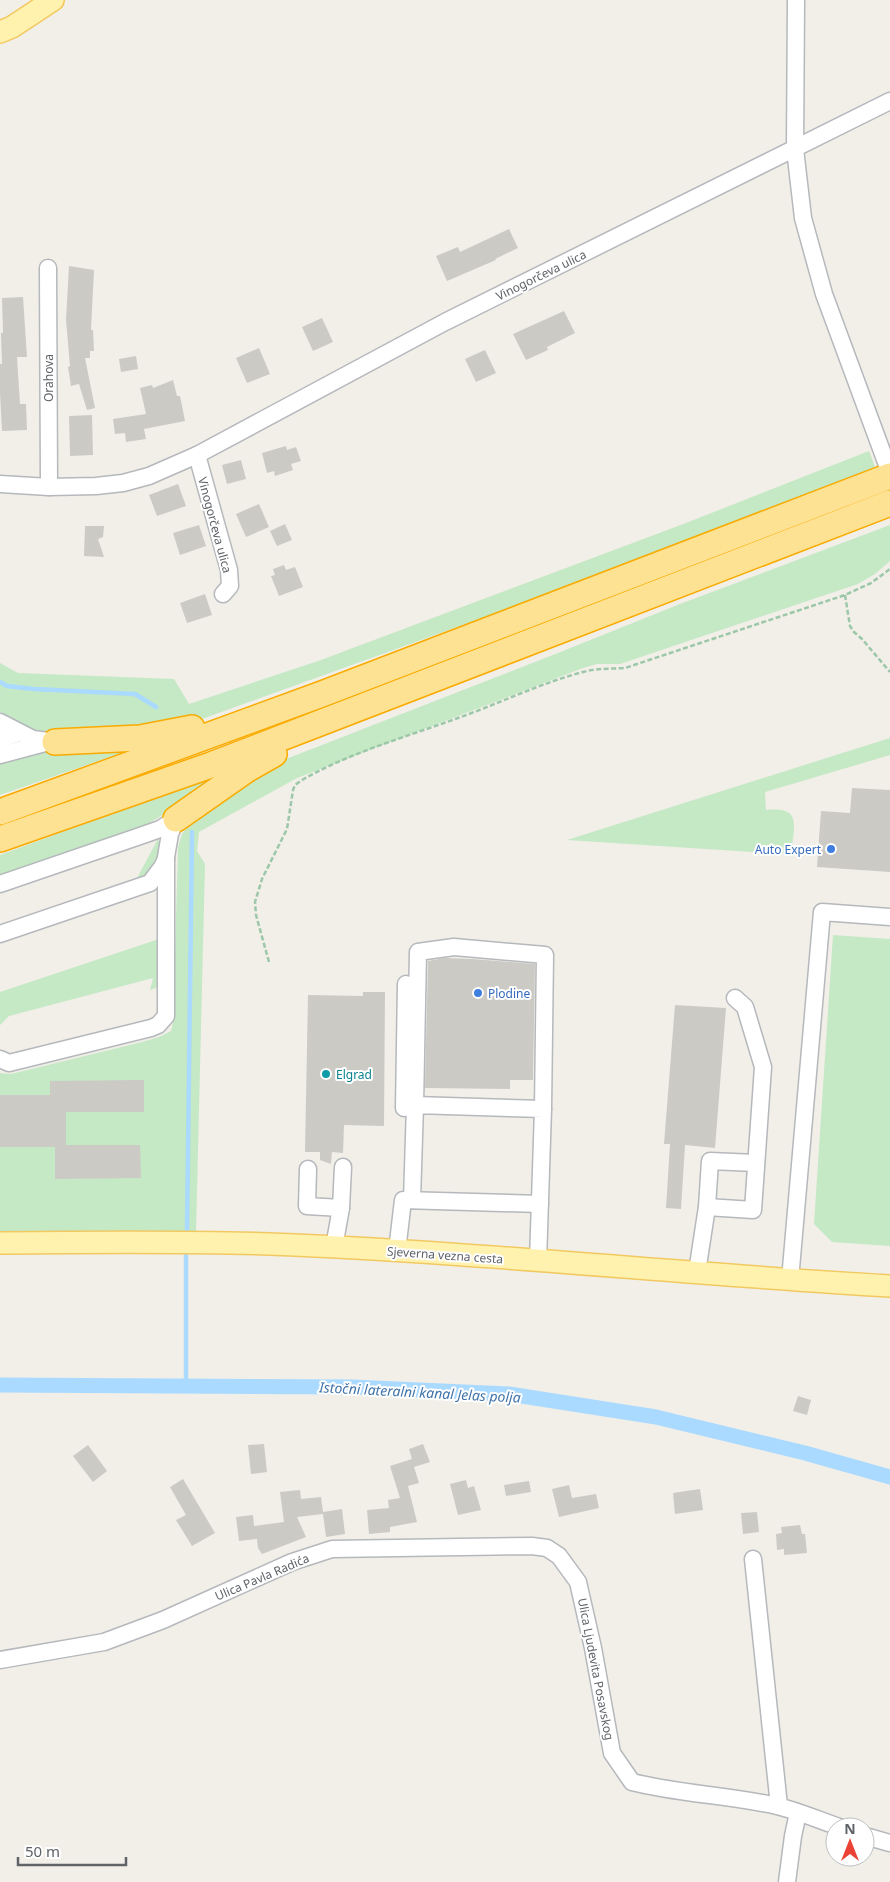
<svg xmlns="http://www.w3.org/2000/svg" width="890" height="1882" viewBox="0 0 890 1882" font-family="'Noto Sans',sans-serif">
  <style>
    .green { fill: #c5e8c5 }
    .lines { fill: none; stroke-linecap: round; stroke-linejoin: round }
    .stream { stroke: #aadaff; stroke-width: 4.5 }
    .canal { stroke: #aadaff; stroke-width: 15 }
    .building { fill: #cccac5 }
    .minor-casing { stroke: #b5b8bc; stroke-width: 19 }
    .major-casing { stroke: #f2c960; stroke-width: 24 }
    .highway-casing { stroke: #f9ab00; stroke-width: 28 }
    .path { stroke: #9cc7a9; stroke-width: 2.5; stroke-dasharray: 5 2.5; stroke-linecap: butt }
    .minor { stroke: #fff; stroke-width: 16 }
    .major { stroke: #fff2af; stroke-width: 21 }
    .highway { stroke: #fde293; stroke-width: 25 }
    .shop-dot { fill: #3f7fe0; stroke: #fff; stroke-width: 2 }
    .culture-dot { fill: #0f9aa8; stroke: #fff; stroke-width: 2 }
    .labels { text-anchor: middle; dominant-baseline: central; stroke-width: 4; stroke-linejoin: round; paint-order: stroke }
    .street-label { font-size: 12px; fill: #5f6368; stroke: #fff }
    .shop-label { font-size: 12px; fill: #366cbe; stroke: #fff; text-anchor: end }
    .culture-label { font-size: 12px; fill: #0d838f; stroke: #fff; text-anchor: start }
    .water-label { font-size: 14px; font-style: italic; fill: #4174aa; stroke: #fff }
  </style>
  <rect width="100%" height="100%" fill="#f1efe8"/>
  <g class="green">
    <path d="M869 451 877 472 532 600 188 724 48 734 34 731 0 712V663L18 673 174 679 189 704 321 660 686 523Z"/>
    <path d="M890 525V561L875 574 858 584 620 664H597L583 668 297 778 199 832 197 851 205 864 196 1232H0V1073L11 1074 142 1042 159 1037 171 1031 173 1023 178 847 182 834 194 818 281 761 558 653 680 604Z"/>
    <path d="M890 738V755L765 792 766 810C797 807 796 819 792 845L782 854 567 840Z"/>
    <path d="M124 749 127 751 0 795V764L41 753Z"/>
    <path d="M209 778 214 785 137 830 0 877V855Z"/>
    <path d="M158 839C165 859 155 868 141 880L137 878Z"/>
    <path d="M833 935 890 939V1246L832 1242 814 1224Z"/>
    <path d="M159 939 160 986 150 990 153 978 9 1016 0 1025V992Z"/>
  </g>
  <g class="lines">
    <g class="stream">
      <path d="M0 682 7 686 34 689 135 694 156 707"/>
      <path d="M187 1230 192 832"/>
      <path d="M186 1255V1385"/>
    </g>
    <path class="canal" d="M0 1385 352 1387 509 1394 656 1417 805 1453 890 1477"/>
  </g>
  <g class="building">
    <path d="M509 229 518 248 495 259 496 260 447 281 436 256 458 247 460 252Z"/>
    <path d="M69 266 94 270 91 330H93L94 351H90V358H85L95 408 87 410 79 384 71 386 68 367 70 366 66 320Z"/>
    <path d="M23 297 27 357H17L20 404H26L27 430 2 431 0 393V364H2L1 333H3L2 298Z"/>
    <path d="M564 311 575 333 547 347 548 350 526 360 513 334Z"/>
    <path d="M322 318 333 342 313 351 302 327Z"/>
    <path d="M259 348 270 374 247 383 236 358Z"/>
    <path d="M485 350 496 373 476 382 465 359Z"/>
    <path d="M136 356 138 369 121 372 119 359Z"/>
    <path d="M173 380 177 396H180L185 421 144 429 146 439 126 442 125 433 115 434 113 419 146 414 140 388 152 385 153 388Z"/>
    <path d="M92 415 93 455 70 456 69 416Z"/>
    <path d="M286 446 287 450 296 447 301 461 291 464 293 470 275 476 274 471 267 473 262 453Z"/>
    <path d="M241 460 246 479 227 484 222 465Z"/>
    <path d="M178 484 186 506 157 516 149 495Z"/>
    <path d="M259 504 269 527 246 537 236 514Z"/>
    <path d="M285 524 292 540 277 546 270 531Z"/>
    <path d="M199 525 206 546 180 555 173 533Z"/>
    <path d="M85 526H104L103 537 98 539 104 557 84 556Z"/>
    <path d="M284 565 286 570 295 567 303 587 279 596 271 576 275 575 273 569Z"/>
    <path d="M205 594 212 615 187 623 180 603Z"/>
    <path d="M852 788 890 790V872L817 867 821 811 850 813Z"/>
    <path d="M445 958 472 959 535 964 533 1080H510V1089L425 1088 428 961Z"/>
    <path d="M363 992H385L384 1126 344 1125 343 1153 332 1152 331 1164 320 1160V1152H305L308 995 363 996Z"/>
    <path d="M675 1005 726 1008 715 1148 685 1145 681 1209 666 1208 670 1144H664Z"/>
    <path d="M144 1080V1112H66V1145H140L141 1178 55 1179V1147H0V1095H50V1081Z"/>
    <path d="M798 1396 811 1400 807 1415 793 1411Z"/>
    <path d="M264 1444 267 1472 251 1474 248 1445Z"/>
    <path d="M423 1444 430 1462 414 1467 419 1483 408 1486 417 1522 390 1527V1532L369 1534 367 1510 389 1508 388 1500 400 1498 390 1466 412 1459 409 1449Z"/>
    <path d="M88 1445 107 1471 93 1482 73 1456Z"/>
    <path d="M183 1479 215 1533 192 1546 176 1520 186 1515 170 1487Z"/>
    <path d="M466 1480 468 1488 474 1486 481 1510 458 1515 450 1484Z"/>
    <path d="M529 1481 531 1492 506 1496 504 1485Z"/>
    <path d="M569 1485 572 1498 596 1494 599 1508 559 1517 552 1489Z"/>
    <path d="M700 1489 703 1510 675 1514 673 1493Z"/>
    <path d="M300 1490 301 1499 321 1497 323 1512 342 1509 345 1534 326 1537 323 1514 297 1517 306 1537 262 1554 258 1548 257 1539 239 1541 236 1517 253 1515 254 1526 284 1522 280 1492Z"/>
    <path d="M757 1512 759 1532 743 1534 741 1513Z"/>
    <path d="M800 1525 802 1534H805L807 1553 784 1555V1549L777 1550 776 1534 782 1533 781 1527Z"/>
  </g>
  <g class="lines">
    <g class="minor-casing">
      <g id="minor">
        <path d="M796 0 795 149 803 218 824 294 890 473"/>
        <path d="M48 268 49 487"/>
        <path d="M197 455 229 570 230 586 223 594"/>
        <path d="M0 484 49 487 96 486 123 483 149 476 197 455 445 322 890 101"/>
        <path d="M0 722 33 739 55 742"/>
        <path d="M0 739 19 733"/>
        <path d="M0 755 45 743"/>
        <path d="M0 884 140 836 160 829 176 819"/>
        <path d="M0 934 150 883 162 867 166 859"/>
        <path d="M0 1059 9 1063 151 1028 158 1025 166 1016V857L170 834 176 819"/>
        <path d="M415 1105 418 952 454 947 545 955 543 1109"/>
        <path d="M404 1108 406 984"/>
        <path d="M308 1169 307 1206 341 1208"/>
        <path d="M412 1200 415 1105 543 1109 538 1261"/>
        <path d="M707 1207 753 1210 763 1067 745 1007 735 998"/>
        <path d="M334 1247 341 1208 343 1167"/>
        <path d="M397 1251 403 1200 540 1204"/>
        <path d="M697 1272 707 1207 710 1161 756 1163"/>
        <path d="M790 1280 822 912 890 917"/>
        <path d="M753 1559 779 1806"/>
        <path d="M0 1660 104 1642 163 1620 292 1562 332 1549 532 1546 547 1548 559 1556 578 1582 593 1648 612 1753 632 1782C679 1794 729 1795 777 1806 798 1811 819 1820 839 1827"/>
        <path d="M865 1836 890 1843"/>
        <path d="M787 1882 793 1836 798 1813"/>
      </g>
    </g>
    <g class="major-casing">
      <g id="major">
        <path d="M0 32 12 27 53 0"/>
        <path d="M0 1243C90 1242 179 1241 269 1244 476 1252 683 1274 890 1286"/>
      </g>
    </g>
    <g class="highway-casing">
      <g id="highway">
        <path d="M55 742 140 738 192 728"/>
        <path d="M0 812 322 694 890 476"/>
        <path d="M176 819 246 770 274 754"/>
        <path d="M0 839 211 765 890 503"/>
      </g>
    </g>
    <g class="path">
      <path d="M845 595 850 626 854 632 862 639 890 672"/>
      <path d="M269 962 256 915 255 902 262 879 287 829 293 790 295 785 302 780C351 752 406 737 458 718 500 703 541 683 583 672 597 668 611 669 625 668L845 595 871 583 890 569"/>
    </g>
    <use href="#minor" class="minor"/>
    <use href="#major" class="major"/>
    <use href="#highway" class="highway"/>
  </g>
  <g class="shop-dot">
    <circle cx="831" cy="849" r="5"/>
    <circle cx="478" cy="993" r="5"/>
  </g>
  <circle class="culture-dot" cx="326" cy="1074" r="5"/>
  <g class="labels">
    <g class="street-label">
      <text transform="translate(541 275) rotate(-26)">Vinogorčeva ulica</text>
      <text transform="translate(48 378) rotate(-90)">Orahova</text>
      <text transform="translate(215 525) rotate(75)">Vinogorčeva ulica</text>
      <text transform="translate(445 1255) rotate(4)">Sjeverna vezna cesta</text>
      <text transform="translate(262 1577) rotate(-23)">Ulica Pavla Radića</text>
      <text transform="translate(596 1669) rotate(79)">Ulica Ljudevita Posavskog</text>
    </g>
    <g class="shop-label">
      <text x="821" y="849">Auto Expert</text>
      <text x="488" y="993" text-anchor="start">Plodine</text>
    </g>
    <g class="culture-label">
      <text x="336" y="1074">Elgrad</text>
    </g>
    <g class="water-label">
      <text transform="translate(420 1392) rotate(3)">Istočni lateralni kanal Jelas polja</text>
    </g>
  </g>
  <g transform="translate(850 1842)"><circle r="24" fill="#ffffff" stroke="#bfc1c3"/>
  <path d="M0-4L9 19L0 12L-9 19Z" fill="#ea4335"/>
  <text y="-8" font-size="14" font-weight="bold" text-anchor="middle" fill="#5f6368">N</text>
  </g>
  <path d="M18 1857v8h108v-8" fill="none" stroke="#5f6368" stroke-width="2.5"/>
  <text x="25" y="1857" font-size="15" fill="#5f6368" stroke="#ffffff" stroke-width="4" paint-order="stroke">50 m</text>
</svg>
